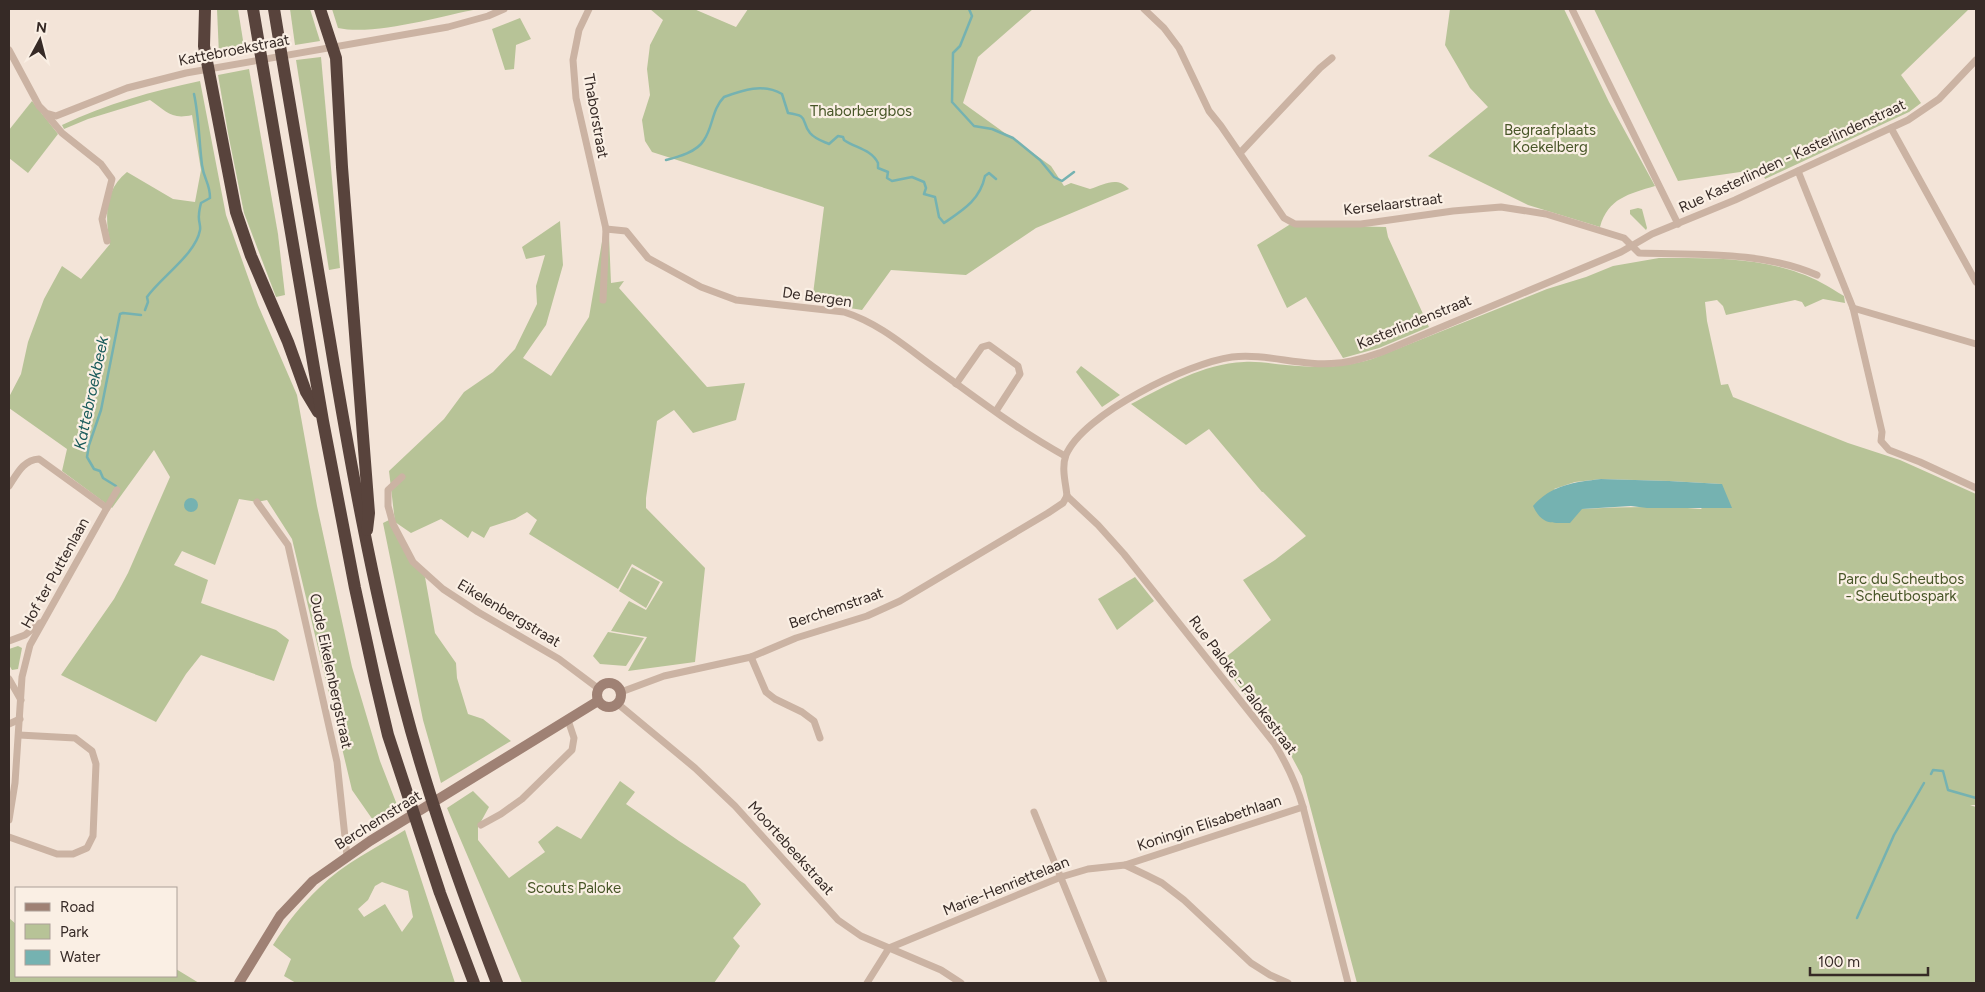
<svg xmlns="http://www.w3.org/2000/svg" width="1985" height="992" viewBox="0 0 1985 992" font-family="Figtree,sans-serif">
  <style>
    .green { fill: #b7c397; fill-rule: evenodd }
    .water { fill: #75b2b1 }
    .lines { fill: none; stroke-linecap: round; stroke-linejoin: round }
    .stream { stroke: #75b2b1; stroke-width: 2.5 }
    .street { stroke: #cbb3a3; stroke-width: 7 }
    .secondary { stroke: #9f8174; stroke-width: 10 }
    .highway { stroke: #58433c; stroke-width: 12 }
    .labels { text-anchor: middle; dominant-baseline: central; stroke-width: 4.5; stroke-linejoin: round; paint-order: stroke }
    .street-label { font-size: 15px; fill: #362a26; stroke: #faefe4 }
    .park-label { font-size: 15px; fill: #485628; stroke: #faefe4 }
    .water-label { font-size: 16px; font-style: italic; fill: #185a5a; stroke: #faefe4 }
  </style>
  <rect width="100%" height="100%" fill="#f3e4d8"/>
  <g class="green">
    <path d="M217 9H238L245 53 222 58 219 55Z"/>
    <path d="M290 9H310L320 41 295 45Z"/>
    <path d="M332 9H478C441 16 374 36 338 28Z"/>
    <path d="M650 9H694L736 27 748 9H1033L978 57 963 103 1051 166 1064 186 1071 183 1090 189C1105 184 1117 176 1129 189L1036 228 966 275 891 270 862 310 812 302 824 207 652 152 645 141 642 120 650 95 647 69 650 45 663 20Z"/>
    <path d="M1450 9H1564L1609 102 1655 186C1629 194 1608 198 1600 227L1528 205 1428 156 1488 107 1470 88 1445 45Z"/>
    <path d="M1594 9H1969L1901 75 1921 103 1909 112 1765 179 1761 169 1678 181Z"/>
    <path d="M520 18 531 39 516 45 514 69 505 70 492 29Z"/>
    <path d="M321 57 340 268 329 270 296 60Z"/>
    <path d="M249 69 278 234 285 295 276 297 244 213 228 133 218 75Z"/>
    <path d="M200 81 226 215 258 305 297 395 317 506 352 667 380 761 399 810 375 823 352 790 292 539 267 500 257 502 239 499 215 565 182 551 174 565 208 580 201 603 276 630 289 640 274 681 201 655 186 674 156 722 61 675 114 599 128 573 170 477 154 450 112 508 62 471 67 449 9 408V397L21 374 28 342 44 299 62 266 81 279 110 244C105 217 104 190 127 172L173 199 195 202 201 170 192 115C171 120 166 111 150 100L88 119 64 129 62 125C106 104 152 91 200 81Z"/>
    <path d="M32 101 58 134 28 173 9 158V130Z"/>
    <path d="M1638 208 1642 209 1647 228 1646 230 1630 214V210Z"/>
    <path d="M560 221 563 265 546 325 523 358 551 376 589 317 603 236H609L611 283 624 281 619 288 707 387 745 383 736 420 693 433 674 410 657 421 646 498V508L705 568 695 662 628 671 647 637 611 631 629 601 646 610 663 582 632 564 618 589 529 534 537 520 527 512 515 519 490 527 484 538 472 531 468 538 441 519 411 533 395 522 389 471 444 419 464 392 493 372 515 349 537 304 536 286 545 255 526 259 522 247Z"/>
    <path d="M1289 225 1386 227 1388 237 1429 327 1379 348 1343 358 1306 297 1287 308 1257 245Z"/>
    <path d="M1659 258C1704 258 1757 257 1799 273 1815 278 1829 287 1844 296L1845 303 1823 299 1805 307 1802 302 1795 300 1726 315 1723 306 1717 300 1705 302 1707 321 1721 385 1728 384 1733 397 1848 443 1900 460 1976 494V805H1970L1976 807V983H1357L1302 776 1287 748 1220 662 1271 620 1243 580 1275 560 1306 536 1263 492H1262L1209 429 1186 445 1131 404C1168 385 1202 364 1244 362 1258 361 1272 364 1286 365 1317 368 1342 368 1372 359L1547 289 1586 277 1613 266ZM1601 479 1669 481 1722 484 1701 509C1661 506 1621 507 1582 509L1554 489 1575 482Z"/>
    <path d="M1081 366 1120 395 1102 407 1076 372Z"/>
    <path d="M389 520 425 577 435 633 456 663 457 678 468 714 483 719 511 741 441 783 423 720 383 523Z"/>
    <path d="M632 567 660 582 646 608 619 591Z"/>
    <path d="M1135 577 1154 601 1117 630 1098 599Z"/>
    <path d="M608 632 644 638 626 666 600 664 593 656Z"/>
    <path d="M18 646 22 648 18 669 12 670 9 665V649Z"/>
    <path d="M620 781 635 792 626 804 679 841 745 884 761 904 733 938 740 946 714 983H522L447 808 473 791 489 807 478 827V840L509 878 545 852 538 842 557 826 581 839Z"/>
    <path d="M405 830 455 983H296L284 976 291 959 273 945C286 924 301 905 319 888 343 864 376 848 405 830ZM382 882 408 891 413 917 402 932 385 904 364 917 358 909 368 900 375 886Z"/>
    <path d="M9 918 16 924V976H176V969L199 983H9Z"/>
  </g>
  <g class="water">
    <path d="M1601 479 1669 481 1722 484 1732 508H1647L1631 506 1582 509 1570 523C1551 523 1542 525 1533 506 1551 485 1575 482 1601 479Z"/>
    <circle cx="191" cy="505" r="7"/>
  </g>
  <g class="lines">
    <g class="stream">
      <path d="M969 9 972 16 960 46 953 53 952 102 974 126 992 129 1013 138 1040 160 1054 177 1062 181 1074 172"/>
      <path d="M666 160C678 157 697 152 704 140 713 127 712 109 724 97 743 90 763 83 782 94L788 113C810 116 800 120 810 133 815 139 822 141 829 144L838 136 843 137 844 140C855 148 871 149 878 163V168L888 172 887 178 892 181 912 177 924 182 926 188 924 194 935 197 939 217 944 223C963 210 980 200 985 176L989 173 996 179"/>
      <path d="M145 310 148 302 147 297C160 278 196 254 200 230 201 226 198 220 199 215 199 211 200 207 201 203L210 198C210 183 204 180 202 165 199 141 199 117 194 94"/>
      <path d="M116 486 103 478 100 471 94 469 87 457 89 445 101 410 120 314 123 313 141 315"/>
      <path d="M1931 774 1933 770 1943 771 1948 790 1976 798"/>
      <path d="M1857 918 1894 835 1924 783"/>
    </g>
    <g class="street">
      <path d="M589 9 579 30 573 60 576 98 606 229 603 300"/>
      <path d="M1144 9 1164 28 1179 48 1209 111 1221 126 1284 218 1295 224H1361L1453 211 1501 207 1546 214 1624 238 1639 253C1698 255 1762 251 1817 275"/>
      <path d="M1572 9 1678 224"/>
      <path d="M9 50 39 106 46 113 56 116 127 88 186 73 448 27 488 16 504 9"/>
      <path d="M46 114 62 133 101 164 112 179 102 219 107 241"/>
      <path d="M1891 128 1976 282"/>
      <path d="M1240 153 1320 68 1332 58"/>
      <path d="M1798 171 1853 308 1882 432 1881 441 1889 450 1920 462 1976 488"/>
      <path d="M606 229 626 231 648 258 701 287 736 300 844 312C879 323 906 347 935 368 977 399 1020 431 1065 456"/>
      <path d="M1853 308 1976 344"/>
      <path d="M956 384 982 347 989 345 1018 366 1020 374 996 411"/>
      <path d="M402 477 388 490V506L393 524 413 562 443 589 478 612 559 659 599 689"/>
      <path d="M9 486C17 474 23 460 39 459L107 508"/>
      <path d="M1067 496C1066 484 1061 468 1066 455 1083 414 1188 363 1232 357 1267 353 1302 367 1338 363 1353 362 1367 357 1382 352L1621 252 1652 234 1735 200 1908 120 1939 99 1976 60"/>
      <path d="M1067 496 1098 525 1124 554 1274 743C1287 764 1296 783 1303 807L1348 983"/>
      <path d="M257 502 288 545 337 762 347 856"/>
      <path d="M9 641 25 635 40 623"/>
      <path d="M751 657 766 692 775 699 802 712 814 721 820 738"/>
      <path d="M9 679 21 700"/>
      <path d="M621 692 664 676 751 657 796 638 867 616 900 601 1048 513 1063 503 1067 496"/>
      <path d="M618 704 695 768 735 806 838 920 861 936 941 970 961 983"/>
      <path d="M9 724 20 719"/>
      <path d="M1034 812 1104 983"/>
      <path d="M9 820 15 783 22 677 30 645 117 490"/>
      <path d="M481 825 501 814 522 799 572 750 574 738 568 720"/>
      <path d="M9 837 57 854H73L87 848 93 836 96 764 92 751 75 738 19 735"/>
      <path d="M1125 865 1303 807"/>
      <path d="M867 983 889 948 1061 877 1088 869 1125 865 1146 875 1162 883 1184 900 1251 963 1270 975 1288 983"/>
    </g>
    <g class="secondary">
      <circle cx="609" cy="695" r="12"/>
      <path d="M239 983 280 916 313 881 370 841 598 701"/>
    </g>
    <g class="highway">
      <path d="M205 9 204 46 236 212 251 256 288 342 306 392 318 412"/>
      <path d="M253 9 323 421 355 588 375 680 388 735 440 893 474 983"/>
      <path d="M274 9C292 120 311 231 330 341 350 462 372 583 403 701 428 797 462 891 497 983"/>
      <path d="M320 9 336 58 342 167 369 513 367 530"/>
    </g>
  </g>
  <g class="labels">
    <g class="street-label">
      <text transform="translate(234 50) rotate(-11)">Kattebroekstraat</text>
      <text transform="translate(596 116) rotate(80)">Thaborstraat</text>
      <text transform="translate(1792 156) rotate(-25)">Rue Kasterlinden - Kasterlindenstraat</text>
      <text transform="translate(1393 204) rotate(-7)">Kerselaarstraat</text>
      <text transform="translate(817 297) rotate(8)">De Bergen</text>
      <text transform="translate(1414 322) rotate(-22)">Kasterlindenstraat</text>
      <text transform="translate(55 573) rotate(-61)">Hof ter Puttenlaan</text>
      <text transform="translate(836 608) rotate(-19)">Berchemstraat</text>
      <text transform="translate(509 613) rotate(31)">Eikelenbergstraat</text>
      <text transform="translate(331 671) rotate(78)">Oude Eikelenbergstraat</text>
      <text transform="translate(1243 685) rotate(53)">Rue Paloke - Palokestraat</text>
      <text transform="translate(378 820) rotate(-32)">Berchemstraat</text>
      <text transform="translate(1209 823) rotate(-18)">Koningin Elisabethlaan</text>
      <text transform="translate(791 848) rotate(48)">Moortebeekstraat</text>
      <text transform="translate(1006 886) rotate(-22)">Marie-Henriettelaan</text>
    </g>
    <g class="park-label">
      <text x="861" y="111">Thaborbergbos</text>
      <text x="1550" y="130">Begraafplaats<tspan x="1550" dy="17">Koekelberg</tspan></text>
      <text x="1901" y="579">Parc du Scheutbos<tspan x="1901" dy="17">- Scheutbospark</tspan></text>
      <text x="574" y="888">Scouts Paloke</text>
    </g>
    <g class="water-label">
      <text transform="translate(91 393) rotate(-78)">Kattebroekbeek</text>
    </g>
  </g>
  <rect width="1985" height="992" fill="none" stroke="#362a26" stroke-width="20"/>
  <rect x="15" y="887" width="162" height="90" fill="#faefe4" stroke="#aca098"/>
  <rect x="25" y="903" width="25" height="8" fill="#9f8174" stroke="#aca098"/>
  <text x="60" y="912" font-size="15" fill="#362a26">Road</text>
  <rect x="25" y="924" width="25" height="15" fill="#b7c397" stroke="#aca098"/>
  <text x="60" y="937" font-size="15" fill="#362a26">Park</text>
  <rect x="25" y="950" width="25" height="15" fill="#75b2b1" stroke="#aca098"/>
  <text x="60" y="962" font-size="15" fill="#362a26">Water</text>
  <g transform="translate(40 40) rotate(7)" stroke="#faefe4" stroke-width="4" paint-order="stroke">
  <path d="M0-4L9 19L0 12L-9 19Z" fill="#362a26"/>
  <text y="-8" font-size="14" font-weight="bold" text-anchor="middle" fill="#362a26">N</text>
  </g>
  <path d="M1810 967v8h118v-8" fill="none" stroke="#362a26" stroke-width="2.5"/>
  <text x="1818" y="967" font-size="15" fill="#362a26" stroke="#faefe4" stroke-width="4" paint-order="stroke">100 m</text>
</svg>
